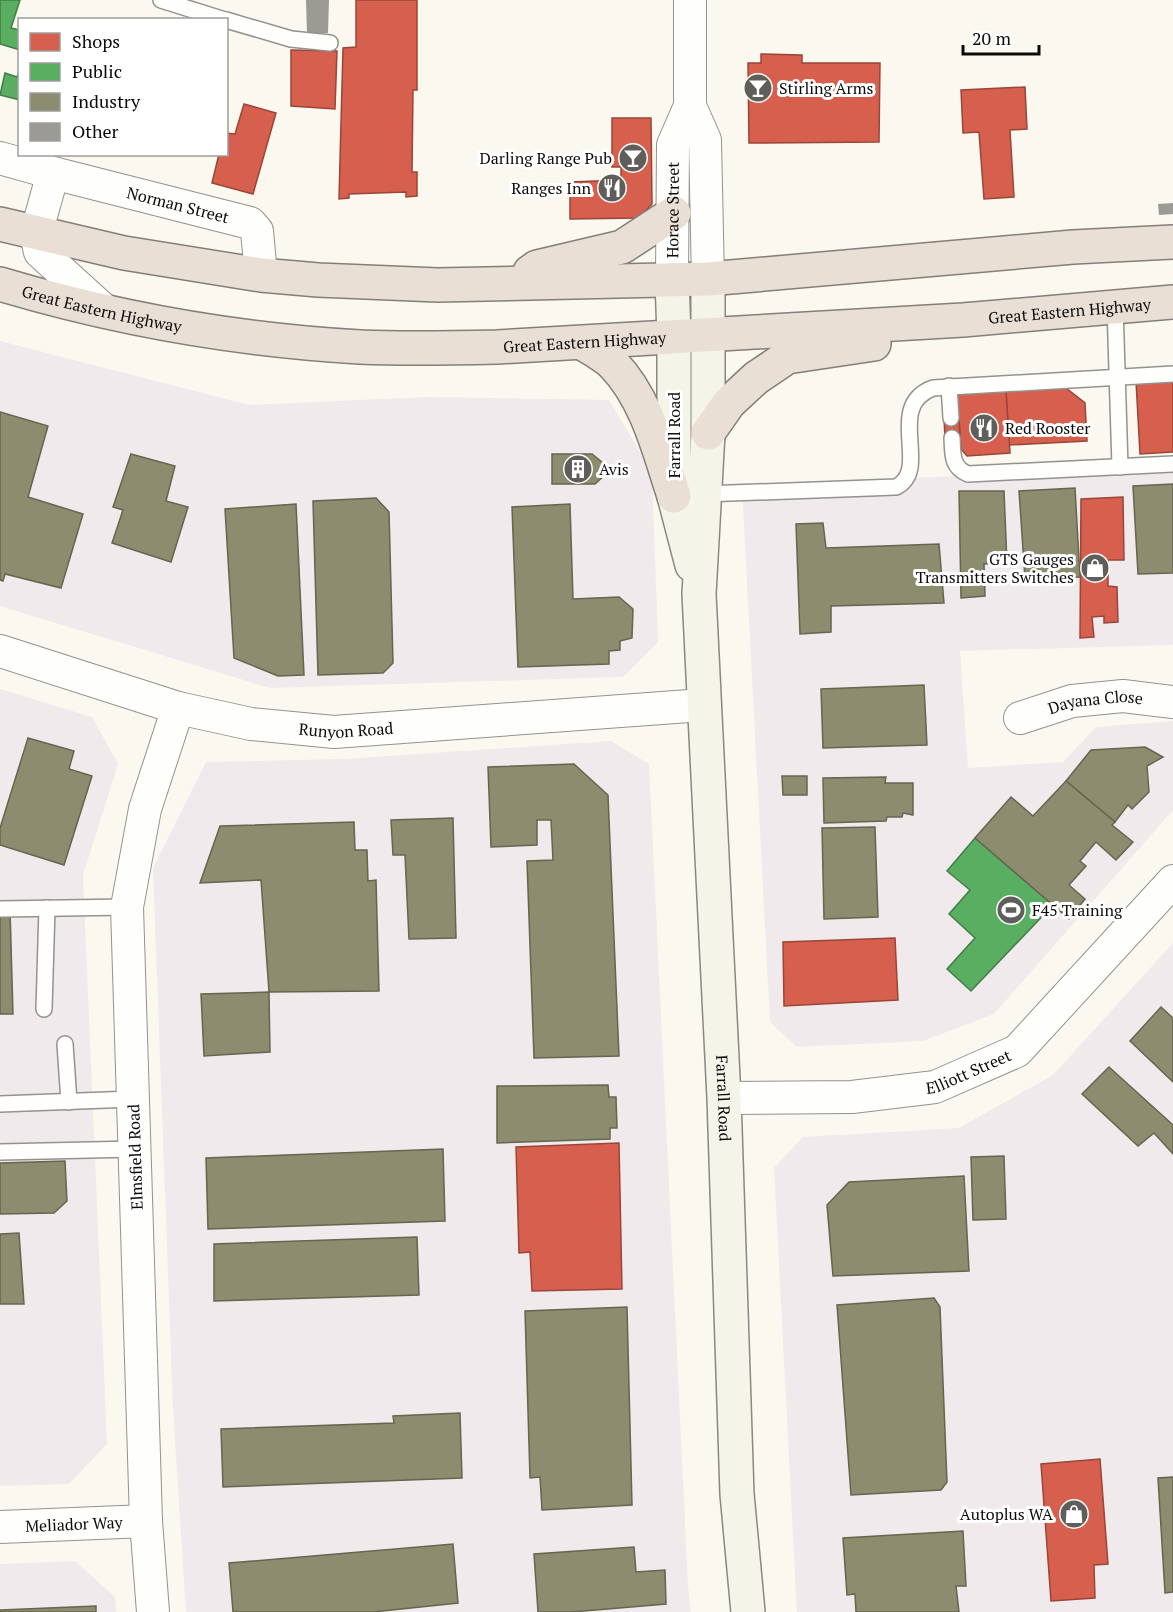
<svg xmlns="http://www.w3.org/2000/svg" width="1173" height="1612" viewBox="0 0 1173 1612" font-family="'PT Serif',serif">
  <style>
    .industrial { fill: #f1eaed }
    .shops { fill: #d6604d; stroke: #994639; stroke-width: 1.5 }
    .public { fill: #5aae61; stroke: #427d47; stroke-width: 1.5 }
    .industry { fill: #8c8c6e; stroke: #656550; stroke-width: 1.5 }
    .building { fill: #9c9a95 }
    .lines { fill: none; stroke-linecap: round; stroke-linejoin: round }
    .lane-casing { stroke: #93928e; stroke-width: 18 }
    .street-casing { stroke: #93928e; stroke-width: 34 }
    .secondary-casing { stroke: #898884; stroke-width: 36 }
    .highway-casing { stroke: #807f7b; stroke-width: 36 }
    .lane { stroke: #fefefd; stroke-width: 15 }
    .street { stroke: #fefefd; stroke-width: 32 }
    .secondary { stroke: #f4f4e8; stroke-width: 33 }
    .highway { stroke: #e9dfd4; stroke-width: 33 }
    .labels { text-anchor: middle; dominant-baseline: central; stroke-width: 6; stroke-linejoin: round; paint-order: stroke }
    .poi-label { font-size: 16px; fill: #0b0b0b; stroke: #fff; text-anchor: start }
    .street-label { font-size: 16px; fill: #0b0b0b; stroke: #fff }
  </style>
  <rect width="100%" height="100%" fill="#faf8ef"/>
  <g class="industrial">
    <path d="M0 341 249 405 427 397 609 400 652 472 658 642 623 677 270 688 0 606Z"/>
    <path d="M1173 466V645L960 651 968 768 1063 762 1096 727 1173 721V810L994 1014 923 1041 797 1047 770 1022 742 486Z"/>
    <path d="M0 689 92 717 118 764 83 875 107 1444 69 1484 0 1486Z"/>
    <path d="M611 741 649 764 688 1586 691 1612H186L173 1408 153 868 206 762 343 759Z"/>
    <path d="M1173 943V1612H797L774 1168 803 1137 959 1128 1053 1075Z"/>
    <path d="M75 1561 115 1597 116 1612H0V1564Z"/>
  </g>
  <g class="shops">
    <path d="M356 0H417V90H413L412 172H417V196L406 197V192L349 194V198L339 199 343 48 356 47Z"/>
    <path d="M291 50 337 51 335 109 291 106Z"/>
    <path d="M761 54 802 55V63H880L879 142 749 143 748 63H761Z"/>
    <path d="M1025 87 1027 129 1010 130 1014 197 984 199 979 132 963 133 961 90Z"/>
    <path d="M244 104 276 113 253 194 212 183 219 154H226V133L235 134Z"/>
    <path d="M612 118H651L652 204 639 218 570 219V182L621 180V167H612Z"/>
    <path d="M1173 379V452L1140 454 1136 381Z"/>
    <path d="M1066 388 1085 403 1087 441 1009 445 1006 391Z"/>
    <path d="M1006 391 1010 453 967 456 961 449 957 394Z"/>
    <path d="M944 418H959L960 438H945Z"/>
    <path d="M1123 497 1124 560H1108V586L1117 587 1118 622 1104 623V616L1092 617 1094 637 1080 638 1081 499Z"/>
    <path d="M895 938 898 1000 784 1006 783 942Z"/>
    <path d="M619 1143 622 1289 532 1291 530 1252 519 1253 516 1147Z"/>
    <path d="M1100 1459 1108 1564 1094 1565 1095 1598 1051 1601 1041 1464Z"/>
  </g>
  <g class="public">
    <path d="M0 0H20L11 28 20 30V50L0 44Z"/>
    <path d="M20 68V100L0 95 5 73 17 77Z"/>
    <path d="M975 838 1053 905 971 991 947 969 975 938 949 914 970 890 947 871Z"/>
  </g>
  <g class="industry">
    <path d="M0 412 48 426 28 497 83 514 61 588 5 574 3 581 0 580Z"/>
    <path d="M131 454 175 466 166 501 188 507 171 562 112 543 123 510 113 507Z"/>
    <path d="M552 454H592L603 463 605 475 595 484H552Z"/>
    <path d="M1173 484V573L1138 574 1133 486Z"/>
    <path d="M1075 488 1080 577 1025 579 1019 491Z"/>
    <path d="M959 491H1004L1007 563 984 564 985 596 961 598Z"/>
    <path d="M376 498 389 512 393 663 383 673 318 675 313 501Z"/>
    <path d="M296 504 304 675 278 676 234 658 225 509Z"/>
    <path d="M570 504 573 599 619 597 633 609 632 638 620 641V650L609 651V664L518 667 512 507Z"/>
    <path d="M823 523 826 548 939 544 944 603 831 606V632L800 634 796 524Z"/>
    <path d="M924 685 927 745 823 748 821 689Z"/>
    <path d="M28 738 74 751 69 769 92 776 64 865 0 845V828Z"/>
    <path d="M1145 747 1163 757 1147 766 1149 792 1132 809 1128 805 1115 822 1066 781 1091 750Z"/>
    <path d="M574 764 608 795 619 1056 534 1058 527 861 553 860 551 820H537V845L491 847 488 767Z"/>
    <path d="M782 776H807V795H783Z"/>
    <path d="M886 777 885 783H913V815L903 813 902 817H887L886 821 824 823 823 778Z"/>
    <path d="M1066 781 1115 822 1112 825 1133 842 1116 860 1096 842 1080 861 1086 866 1069 885 1085 899 1069 919 975 838 1011 797 1033 816Z"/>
    <path d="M453 818 456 938 409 939 405 855H393L391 820Z"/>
    <path d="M354 822 355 850H367L368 881 376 880 379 991 269 992 261 880 200 883 220 826Z"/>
    <path d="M875 827 878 917 824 919 822 828Z"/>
    <path d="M0 909H10L13 1014H0Z"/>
    <path d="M269 992 270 1052 204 1056 201 994Z"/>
    <path d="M1161 1007 1173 1018V1082L1130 1041Z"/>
    <path d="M1109 1067 1173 1125V1154L1154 1133 1138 1146 1082 1094Z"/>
    <path d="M608 1085 609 1097H616L617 1128H610V1139L497 1143V1086Z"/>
    <path d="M443 1149 445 1221 208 1229 206 1158Z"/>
    <path d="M1004 1156 1006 1219 973 1220 971 1157Z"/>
    <path d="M65 1161 67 1201 54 1213 0 1214V1163Z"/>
    <path d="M964 1176 969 1271 833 1276 827 1205 849 1182Z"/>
    <path d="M19 1233 24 1304H0V1234Z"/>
    <path d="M417 1237 419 1295 214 1301V1244Z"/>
    <path d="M934 1298 940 1307 947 1482 941 1490 851 1495 837 1305Z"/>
    <path d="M627 1307 632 1505 542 1510 540 1477 530 1478 525 1311Z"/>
    <path d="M460 1413 462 1478 223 1487 221 1429 394 1423 393 1416Z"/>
    <path d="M1173 1477V1592L1165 1593 1158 1478Z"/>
    <path d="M963 1531 966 1586H956L959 1612H856L855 1594 847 1595 843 1538Z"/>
    <path d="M453 1544 458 1603 373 1612H233L229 1563Z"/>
    <path d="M634 1547 636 1572 665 1570 666 1604 572 1612H538L534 1554Z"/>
    <path d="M96 1606V1612H0V1610Z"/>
  </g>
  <g class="building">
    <path d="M306 0H329L328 33 307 34Z"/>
    <path d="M1173 203V214L1159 215 1158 204Z"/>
  </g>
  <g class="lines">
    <g class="lane-casing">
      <g id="lane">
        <path d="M161 0 225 20"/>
        <path d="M226 20 291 39 330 43"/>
        <path d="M1115 306 1120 467"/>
        <path d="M949 386 951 418"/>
        <path d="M952 438C953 454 951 467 968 474L1173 464"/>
        <path d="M704 494 896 487C932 470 884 406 933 388L1173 374"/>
        <path d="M0 909 127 907"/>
        <path d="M44 1009 47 908"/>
        <path d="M65 1044 69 1102"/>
        <path d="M0 1104 133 1099"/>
        <path d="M0 1152 135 1149"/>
      </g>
    </g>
    <g class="street-casing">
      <g id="street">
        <path d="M690 106 705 140 708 279"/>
        <path id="s1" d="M0 158 53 173 250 223 257 231 261 275"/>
        <path d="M53 173 36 234 40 252 105 311"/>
        <path id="s2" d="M672 280 673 145 690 106V0"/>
        <path id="s3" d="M0 651 178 708 251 724 334 732 703 705"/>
        <path id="s4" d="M1020 718 1072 701 1123 696 1173 702"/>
        <path id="s5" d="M724 1098 852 1097 935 1087 1017 1051 1173 881"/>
        <path id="s6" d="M0 1527 146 1521"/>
        <path d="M153 1612 146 1521 127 907 145 809 178 708"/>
      </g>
    </g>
    <g class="secondary-casing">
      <g id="secondary">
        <path id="s7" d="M708 279V433L699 594 724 1098 737 1494 748 1612"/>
        <path d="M672 280 674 336V496L692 565"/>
      </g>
    </g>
    <g class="highway-casing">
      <g id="highway">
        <path d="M0 224 124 253 261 275 318 280 438 285 708 279 1073 247 1173 242"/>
        <path d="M530 272 537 267 622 247 674 213"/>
        <path id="s8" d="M0 284C117 319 239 340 360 347 406 349 452 348 497 347L963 320 1173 302"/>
        <path d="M582 343C592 349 605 356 613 364 647 399 659 451 674 496"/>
        <path d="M708 433 729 403 756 378 787 357 874 344"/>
      </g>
    </g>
    <use href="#lane" class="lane"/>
    <use href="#street" class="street"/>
    <use href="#secondary" class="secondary"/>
    <use href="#highway" class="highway"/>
  </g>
  <defs>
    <g id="bar-disc" transform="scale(1.5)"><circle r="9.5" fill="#5f5e5b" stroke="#fff"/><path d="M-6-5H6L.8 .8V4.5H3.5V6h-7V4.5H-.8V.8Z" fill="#fff"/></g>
    <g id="restaurant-disc" transform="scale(1.5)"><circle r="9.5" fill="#5f5e5b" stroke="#fff"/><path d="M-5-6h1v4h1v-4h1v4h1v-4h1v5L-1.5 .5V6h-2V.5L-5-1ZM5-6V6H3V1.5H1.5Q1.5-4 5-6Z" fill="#fff"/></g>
    <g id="building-disc" transform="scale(1.5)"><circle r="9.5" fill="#5f5e5b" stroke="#fff"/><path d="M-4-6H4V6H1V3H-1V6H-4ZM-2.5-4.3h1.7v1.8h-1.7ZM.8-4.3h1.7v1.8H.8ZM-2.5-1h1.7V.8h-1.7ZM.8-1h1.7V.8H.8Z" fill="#fff"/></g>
    <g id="shop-disc" transform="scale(1.5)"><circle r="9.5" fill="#5f5e5b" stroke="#fff"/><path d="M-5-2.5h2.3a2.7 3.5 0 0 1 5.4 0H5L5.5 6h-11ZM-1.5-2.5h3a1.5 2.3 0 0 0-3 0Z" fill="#fff"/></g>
    <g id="stadium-disc" transform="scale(1.5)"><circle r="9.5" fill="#5f5e5b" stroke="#fff"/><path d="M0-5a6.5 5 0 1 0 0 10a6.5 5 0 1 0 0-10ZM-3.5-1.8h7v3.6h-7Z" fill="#fff"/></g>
  </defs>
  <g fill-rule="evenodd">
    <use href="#bar-disc" x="758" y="88"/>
    <use href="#bar-disc" x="633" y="158"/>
    <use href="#restaurant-disc" x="612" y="188"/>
    <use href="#restaurant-disc" x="984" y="428"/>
    <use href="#building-disc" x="578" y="469"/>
    <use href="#shop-disc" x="1095" y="568"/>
    <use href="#stadium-disc" x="1011" y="910"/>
    <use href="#shop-disc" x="1074" y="1514"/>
  </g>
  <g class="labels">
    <g class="poi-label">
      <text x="779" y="88">Stirling Arms</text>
      <text x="612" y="158" text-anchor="end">Darling Range Pub</text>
      <text x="591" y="188" text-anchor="end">Ranges Inn</text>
      <text x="1005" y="428">Red Rooster</text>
      <text x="599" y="469">Avis</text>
      <text x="1074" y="559" text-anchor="end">GTS Gauges<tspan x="1074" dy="18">Transmitters Switches</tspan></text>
      <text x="1032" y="910">F45 Training</text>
      <text x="1053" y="1514" text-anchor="end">Autoplus WA</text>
    </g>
    <g class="street-label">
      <text stroke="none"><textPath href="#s1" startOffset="184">Norman Street</textPath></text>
      <text stroke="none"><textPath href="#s2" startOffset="70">Horace Street</textPath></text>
      <text stroke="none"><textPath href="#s8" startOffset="105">Great Eastern Highway</textPath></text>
      <text stroke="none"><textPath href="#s8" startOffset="1077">Great Eastern Highway</textPath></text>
      <text stroke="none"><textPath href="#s8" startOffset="591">Great Eastern Highway</textPath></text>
      <text transform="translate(674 435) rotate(-90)">Farrall Road</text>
      <text stroke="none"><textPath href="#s4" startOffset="78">Dayana Close</textPath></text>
      <text stroke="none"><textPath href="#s3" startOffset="357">Runyon Road</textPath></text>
      <text stroke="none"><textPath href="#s5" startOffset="248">Elliott Street</textPath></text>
      <text stroke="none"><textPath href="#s7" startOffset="820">Farrall Road</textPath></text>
      <text transform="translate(135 1157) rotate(-92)">Elmsfield Road</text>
      <text stroke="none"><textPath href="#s6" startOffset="74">Meliador Way</textPath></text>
    </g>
  </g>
  <rect x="18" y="18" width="210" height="138" fill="#ffffff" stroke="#9d9d9d" stroke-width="1.5"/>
  <rect x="30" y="33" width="30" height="18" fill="#d6604d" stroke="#9d9d9d" stroke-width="1.5"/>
  <text x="72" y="48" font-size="18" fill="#0b0b0b">Shops</text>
  <rect x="30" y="63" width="30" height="18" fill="#5aae61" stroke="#9d9d9d" stroke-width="1.5"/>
  <text x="72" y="78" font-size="18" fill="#0b0b0b">Public</text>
  <rect x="30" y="93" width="30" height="18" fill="#8c8c6e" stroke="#9d9d9d" stroke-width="1.5"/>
  <text x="72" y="108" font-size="18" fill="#0b0b0b">Industry</text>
  <rect x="30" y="123" width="30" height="18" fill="#9c9a95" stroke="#9d9d9d" stroke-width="1.5"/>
  <text x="72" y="138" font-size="18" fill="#0b0b0b">Other</text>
  <path d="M963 45v9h76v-9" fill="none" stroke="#0b0b0b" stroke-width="3"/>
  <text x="972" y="45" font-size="18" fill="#0b0b0b" stroke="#ffffff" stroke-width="4.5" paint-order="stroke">20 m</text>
</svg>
